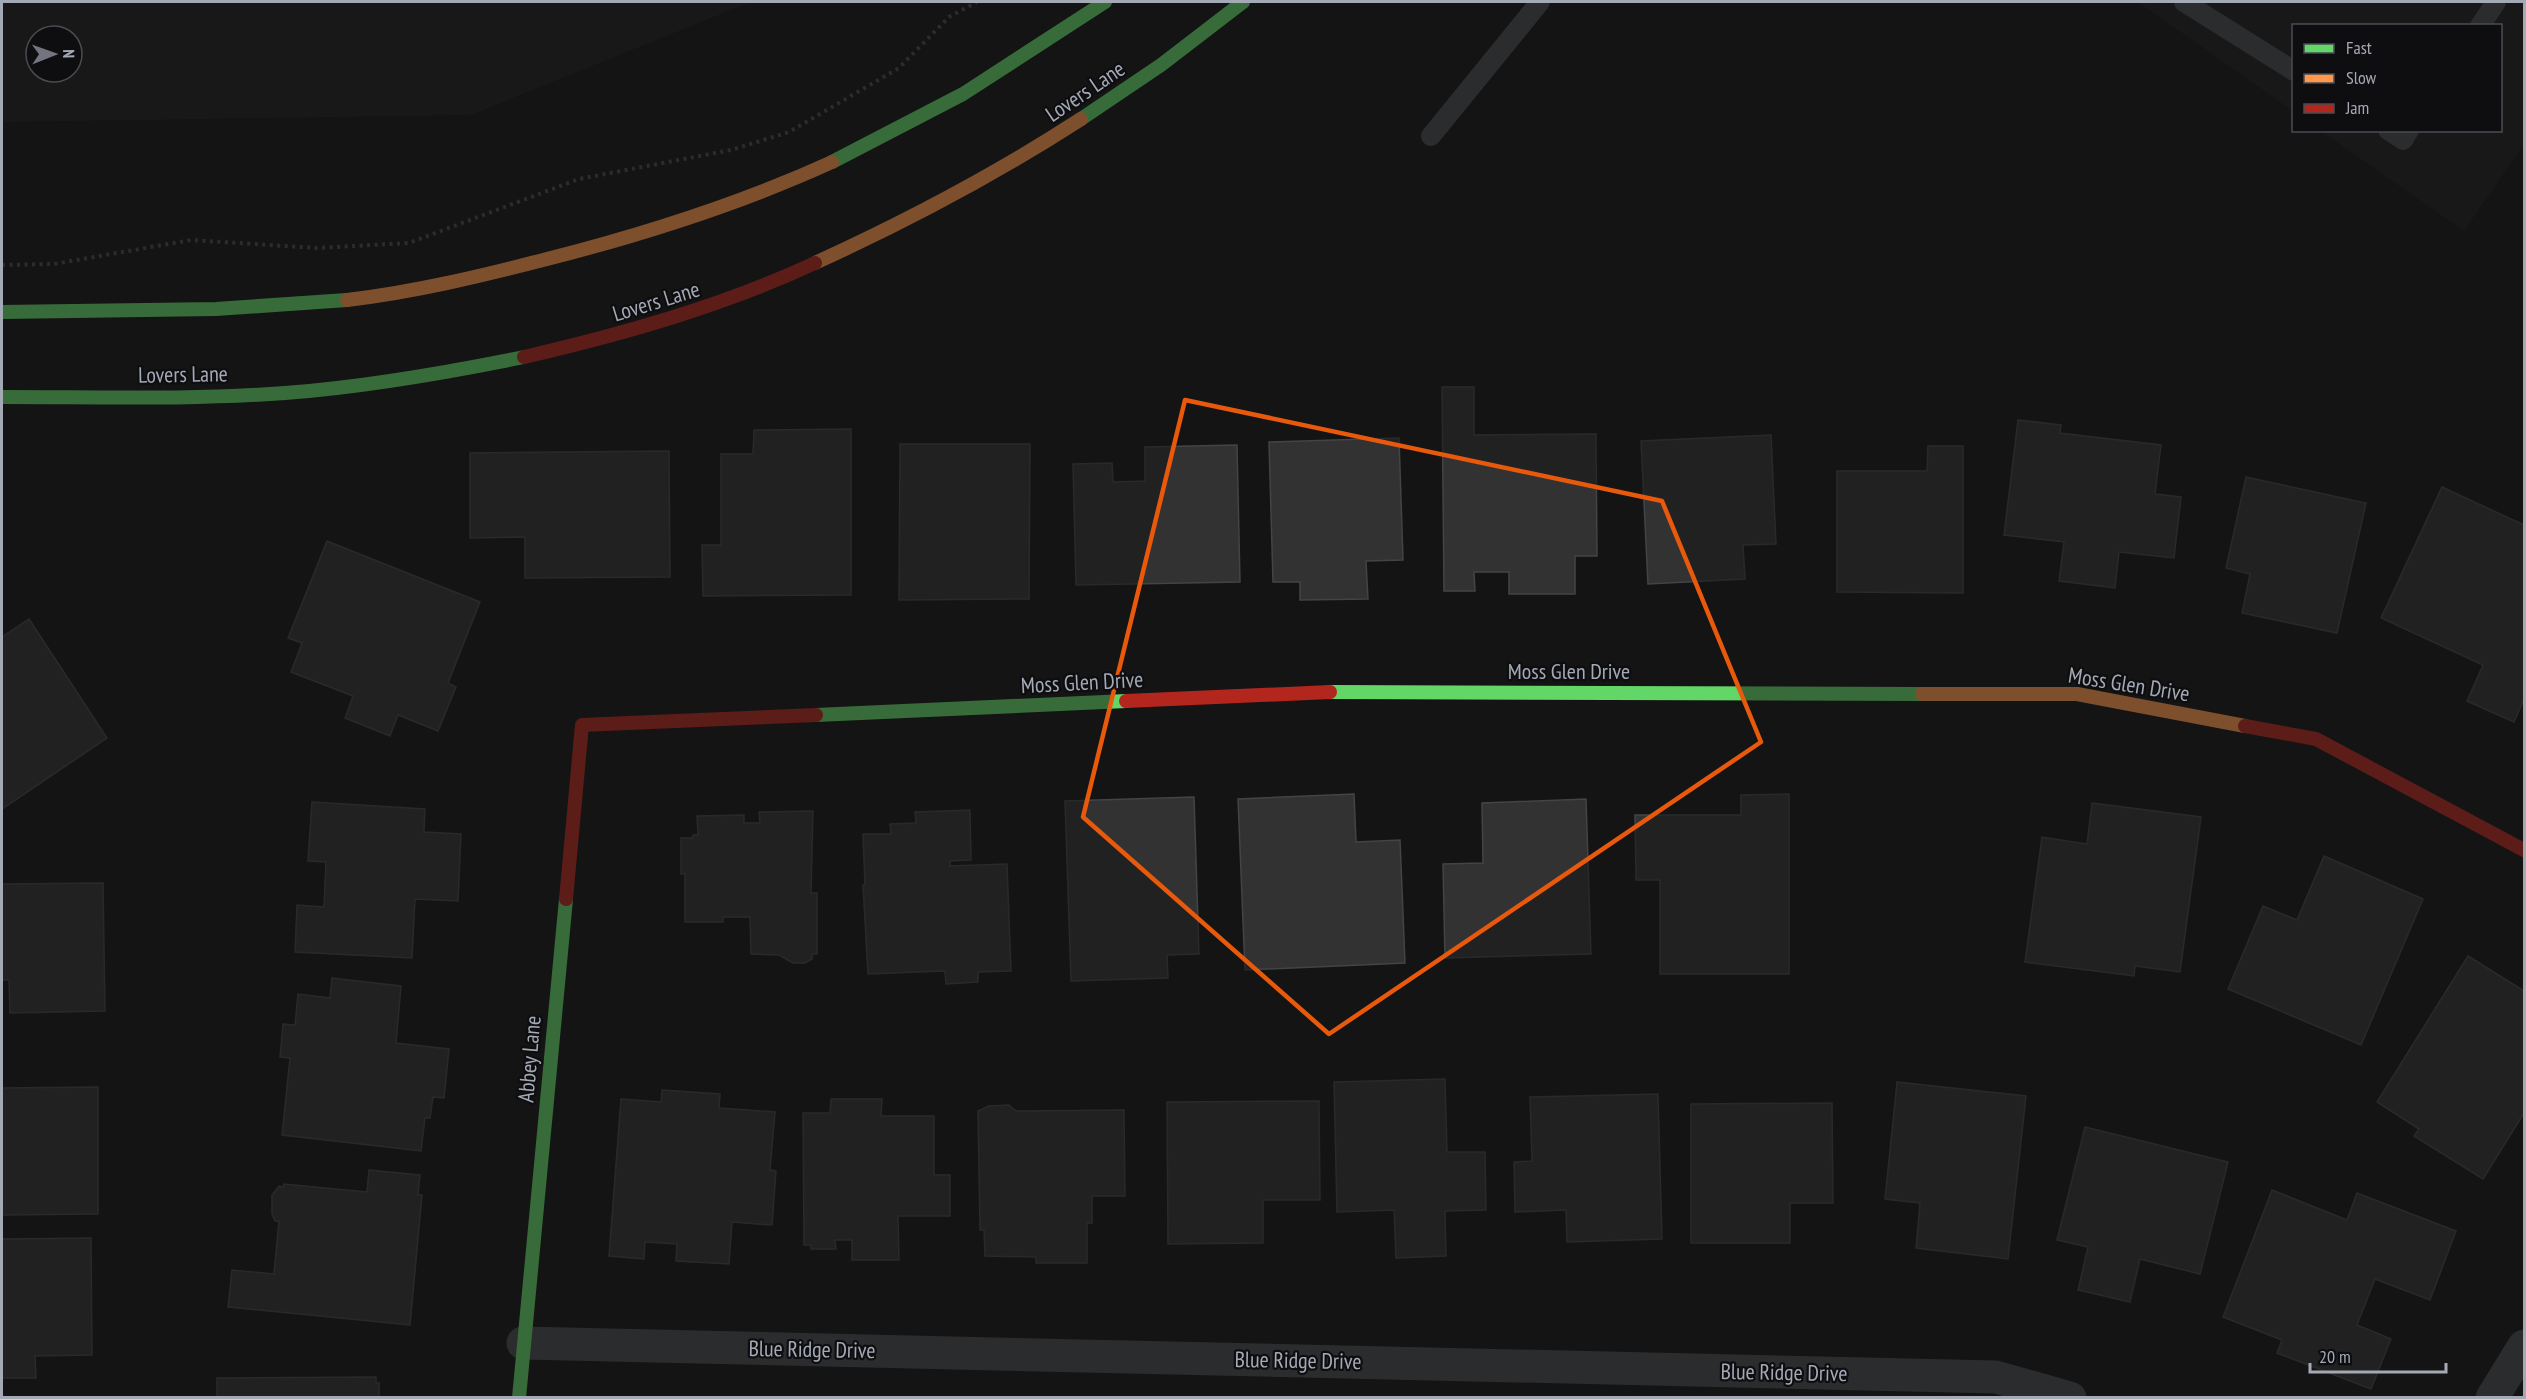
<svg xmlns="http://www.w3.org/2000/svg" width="2526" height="1399" viewBox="0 0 2526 1399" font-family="'PT Sans Narrow',sans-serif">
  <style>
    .built { fill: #1e1e20; fill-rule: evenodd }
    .building { fill: #323233; stroke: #424448; stroke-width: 1.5 }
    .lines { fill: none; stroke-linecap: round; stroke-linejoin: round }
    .path { stroke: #4a4b4f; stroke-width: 4; stroke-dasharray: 3 4.5; stroke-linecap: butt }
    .lane { stroke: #48494d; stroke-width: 20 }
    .street { stroke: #48494d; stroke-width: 33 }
    .fast { stroke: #63d668; stroke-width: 14 }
    .slow { stroke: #ff974d; stroke-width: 14 }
    .jam { stroke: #b3261e; stroke-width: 14 }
    .marked { fill: none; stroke: #e8590c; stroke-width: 4.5; stroke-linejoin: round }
    .labels { text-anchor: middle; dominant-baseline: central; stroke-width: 4.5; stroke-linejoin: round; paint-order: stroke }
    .street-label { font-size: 22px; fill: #a4a9b6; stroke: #0e0e10 }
  </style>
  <rect width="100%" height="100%" fill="#141414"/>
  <g class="built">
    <path d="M2 2H751L470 115 2 122ZM36 36H72V72H36Z"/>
    <path d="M2138 2H2524V144L2464 231 2321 131 2500 130V26H2294L2293 111Z"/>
  </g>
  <g class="building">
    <path d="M1442 387H1474V435L1596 434 1597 556H1575V594H1509V572H1474L1475 591H1444Z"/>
    <path d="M2018 420 2061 425 2060 433 2161 445 2155 494 2181 497 2174 558 2119 552 2115 588 2059 581 2064 542 2004 535Z"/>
    <path d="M851 429V595L703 596 702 545H721V454H753L754 430Z"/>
    <path d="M1771 435 1776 544 1743 545 1745 579 1648 584 1641 441Z"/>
    <path d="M1399 438 1403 560 1366 561 1368 599 1300 600V582H1273L1269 442Z"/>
    <path d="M900 444H1030L1029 599 899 600Z"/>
    <path d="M1237 445 1240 582 1076 585 1073 464 1112 463 1113 482 1145 481V447Z"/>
    <path d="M1928 446H1963V593L1837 592V471H1927Z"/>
    <path d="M669 451 670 577 525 578V537L470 538V453Z"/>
    <path d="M2246 477 2366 503 2337 633 2242 613 2250 574 2226 568Z"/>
    <path d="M2442 487 2524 525V699L2514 722 2467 701 2483 665 2381 618Z"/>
    <path d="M327 541 480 602 448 683 456 687 438 731 398 715 390 736 345 718 353 696 291 672 302 643 288 638Z"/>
    <path d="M29 619 107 738 2 809V637Z"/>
    <path d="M1354 794 1356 842 1400 840 1405 963 1245 970 1238 799Z"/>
    <path d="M1789 794V974H1660V880H1636L1635 815H1741V795Z"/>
    <path d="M1194 797 1199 954 1167 955 1168 978 1071 981 1065 801Z"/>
    <path d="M1586 799 1591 954 1445 958 1443 864 1483 863 1482 803Z"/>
    <path d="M312 802 425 809 424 832 461 834 458 901 415 899 412 958 295 952 297 905 324 907 326 862 308 861Z"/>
    <path d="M2092 803 2201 817 2180 972 2135 966 2134 976 2025 962 2042 837 2087 844Z"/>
    <path d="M970 810 971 860 950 861V866L1007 864 1011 971 978 972V982L946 984 945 971 868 974 863 885H865L863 834H891L890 824 916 823 915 812Z"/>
    <path d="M813 811 811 893H817V954H812V959L805 963H793L779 955 751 954 750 917H723V922H685V874H681V838H693V835H698L697 816 744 815V823H760L759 812Z"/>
    <path d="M2324 856 2423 899 2361 1045 2228 989 2263 906 2297 920Z"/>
    <path d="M103 883 105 1011 10 1013 9 980H2V884Z"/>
    <path d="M2468 956 2524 991V1113L2483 1179 2414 1136 2419 1129 2377 1102Z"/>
    <path d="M332 978 401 986 396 1043 449 1049 444 1098 433 1097 430 1118H425L421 1151 282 1135 290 1058 280 1057 283 1024 295 1025 298 994 330 998Z"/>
    <path d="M1445 1079 1447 1152H1485L1486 1210 1445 1211 1446 1256 1396 1258 1394 1210 1337 1212 1334 1082Z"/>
    <path d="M1897 1082 2026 1096 2008 1259 1916 1248 1920 1203 1885 1199Z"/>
    <path d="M98 1087V1214L2 1215V1088Z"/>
    <path d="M662 1090 720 1094 719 1108 775 1112 770 1170 776 1171 772 1225 732 1222 729 1264 676 1261 677 1244 645 1242 644 1259 609 1256 621 1099 661 1102Z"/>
    <path d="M1658 1094 1662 1239 1567 1242 1566 1210 1515 1212 1514 1162 1532 1161 1530 1097Z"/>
    <path d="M831 1099H882L881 1116H934V1175H950V1216H898L899 1260H852V1240H835L836 1249H811V1245H804L803 1113H830Z"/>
    <path d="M1319 1101 1320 1200H1263V1243L1168 1244 1167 1102Z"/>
    <path d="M1832 1103 1833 1203H1790V1243H1691V1104Z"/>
    <path d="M1009 1105 1016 1111 1124 1110 1125 1196H1092V1223H1087V1263H1036V1257L985 1256 984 1230H980L978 1111 989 1106Z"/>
    <path d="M2085 1127 2228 1162 2200 1274 2140 1259 2130 1302 2078 1290 2088 1247 2057 1240Z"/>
    <path d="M369 1170 420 1175 418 1195H422L410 1325 228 1307 232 1270 274 1274 279 1221H275L272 1214V1195L279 1186 283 1187 284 1184 367 1192Z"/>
    <path d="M2272 1190 2347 1220 2357 1193 2456 1231 2430 1300 2375 1279 2357 1325 2391 1339 2371 1389 2277 1353 2282 1340 2223 1317Z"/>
    <path d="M91 1238 92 1355 35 1356 36 1378H2V1239Z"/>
    <path d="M376 1377V1383H379V1398H217V1378Z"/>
  </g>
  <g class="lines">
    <path class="path" d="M2 265 54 264 191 240 317 248 409 243 579 179 731 150 789 132 899 68 949 17 977 2"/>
    <g class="lane">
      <path d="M2184 2 2294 71"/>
      <path d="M2480 26 2496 2"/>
      <path d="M2388 130 2403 140 2409 130"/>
      <path d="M1431 136 1540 2"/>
    </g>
    <g class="street">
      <path d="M523 1343 1996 1377 2070 1398"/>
      <path d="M2492 1398 2524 1346"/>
    </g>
    <g class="fast">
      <path d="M1081 119 1161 65 1243 2"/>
      <path d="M832 162 963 94 1105 2"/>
      <path d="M2 312 216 309 347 300"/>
      <path d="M2 397C96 397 191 400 285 393 366 387 445 373 524 357"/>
      <path d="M1330 692 1922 694"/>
      <path d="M816 715 1126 701"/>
      <path d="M519 1398 566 899"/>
    </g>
    <g class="slow">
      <path d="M815 263C907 221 996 174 1081 119"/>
      <path d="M347 300C415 292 481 276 547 259 645 234 740 204 832 162"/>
      <path d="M1922 694H2077L2245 726"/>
    </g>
    <g class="jam">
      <path d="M524 357C623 334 723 306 815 263"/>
      <path d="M1126 701 1330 692"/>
      <path d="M2245 726 2316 739 2524 850"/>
      <path d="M566 899 582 725 816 715"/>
    </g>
  </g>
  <path d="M0 0H2526V1399H0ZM1185 400 1662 501 1761 742 1329 1034 1083 817Z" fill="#141414" fill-opacity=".55" fill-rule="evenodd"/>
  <path class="marked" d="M1185 400 1662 501 1761 742 1329 1034 1083 817Z"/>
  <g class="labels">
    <g class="street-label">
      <text transform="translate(1085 91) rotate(-34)">Lovers Lane</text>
      <text transform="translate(656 301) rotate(-17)">Lovers Lane</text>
      <text transform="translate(183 374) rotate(-1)">Lovers Lane</text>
      <text x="1569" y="671">Moss Glen Drive</text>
      <text transform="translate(1082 682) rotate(-3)">Moss Glen Drive</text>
      <text transform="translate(2129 684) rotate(9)">Moss Glen Drive</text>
      <text transform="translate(529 1059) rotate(-85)">Abbey Lane</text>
      <text transform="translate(812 1349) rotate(1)">Blue Ridge Drive</text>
      <text transform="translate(1298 1360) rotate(1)">Blue Ridge Drive</text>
      <text transform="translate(1784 1372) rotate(1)">Blue Ridge Drive</text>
    </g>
  </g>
  <rect width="2526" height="1399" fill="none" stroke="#a4a9b6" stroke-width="6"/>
  <rect x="2292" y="24" width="210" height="108" fill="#0e0e10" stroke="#4a4c52" stroke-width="1.5"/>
  <rect x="2304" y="44" width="30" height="9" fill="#63d668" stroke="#4a4c52" stroke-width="1.5"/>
  <text x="2346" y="54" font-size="18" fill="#a4a9b6">Fast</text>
  <rect x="2304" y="74" width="30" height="9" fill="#ff974d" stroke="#4a4c52" stroke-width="1.5"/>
  <text x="2346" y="84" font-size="18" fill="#a4a9b6">Slow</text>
  <rect x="2304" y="104" width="30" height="9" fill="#b3261e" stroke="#4a4c52" stroke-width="1.5"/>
  <text x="2346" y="114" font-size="18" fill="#a4a9b6">Jam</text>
  <g transform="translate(54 54) rotate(89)"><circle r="28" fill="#0e0e10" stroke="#4a4c52" stroke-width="1.5"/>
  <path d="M0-4.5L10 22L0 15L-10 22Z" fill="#72757d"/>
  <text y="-9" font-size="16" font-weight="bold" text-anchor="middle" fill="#a4a9b6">N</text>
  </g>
  <path d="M2310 1363v9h136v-9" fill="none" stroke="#a4a9b6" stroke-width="3"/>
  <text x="2319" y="1363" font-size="18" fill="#a4a9b6" stroke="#0e0e10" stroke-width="4.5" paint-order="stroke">20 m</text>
</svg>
